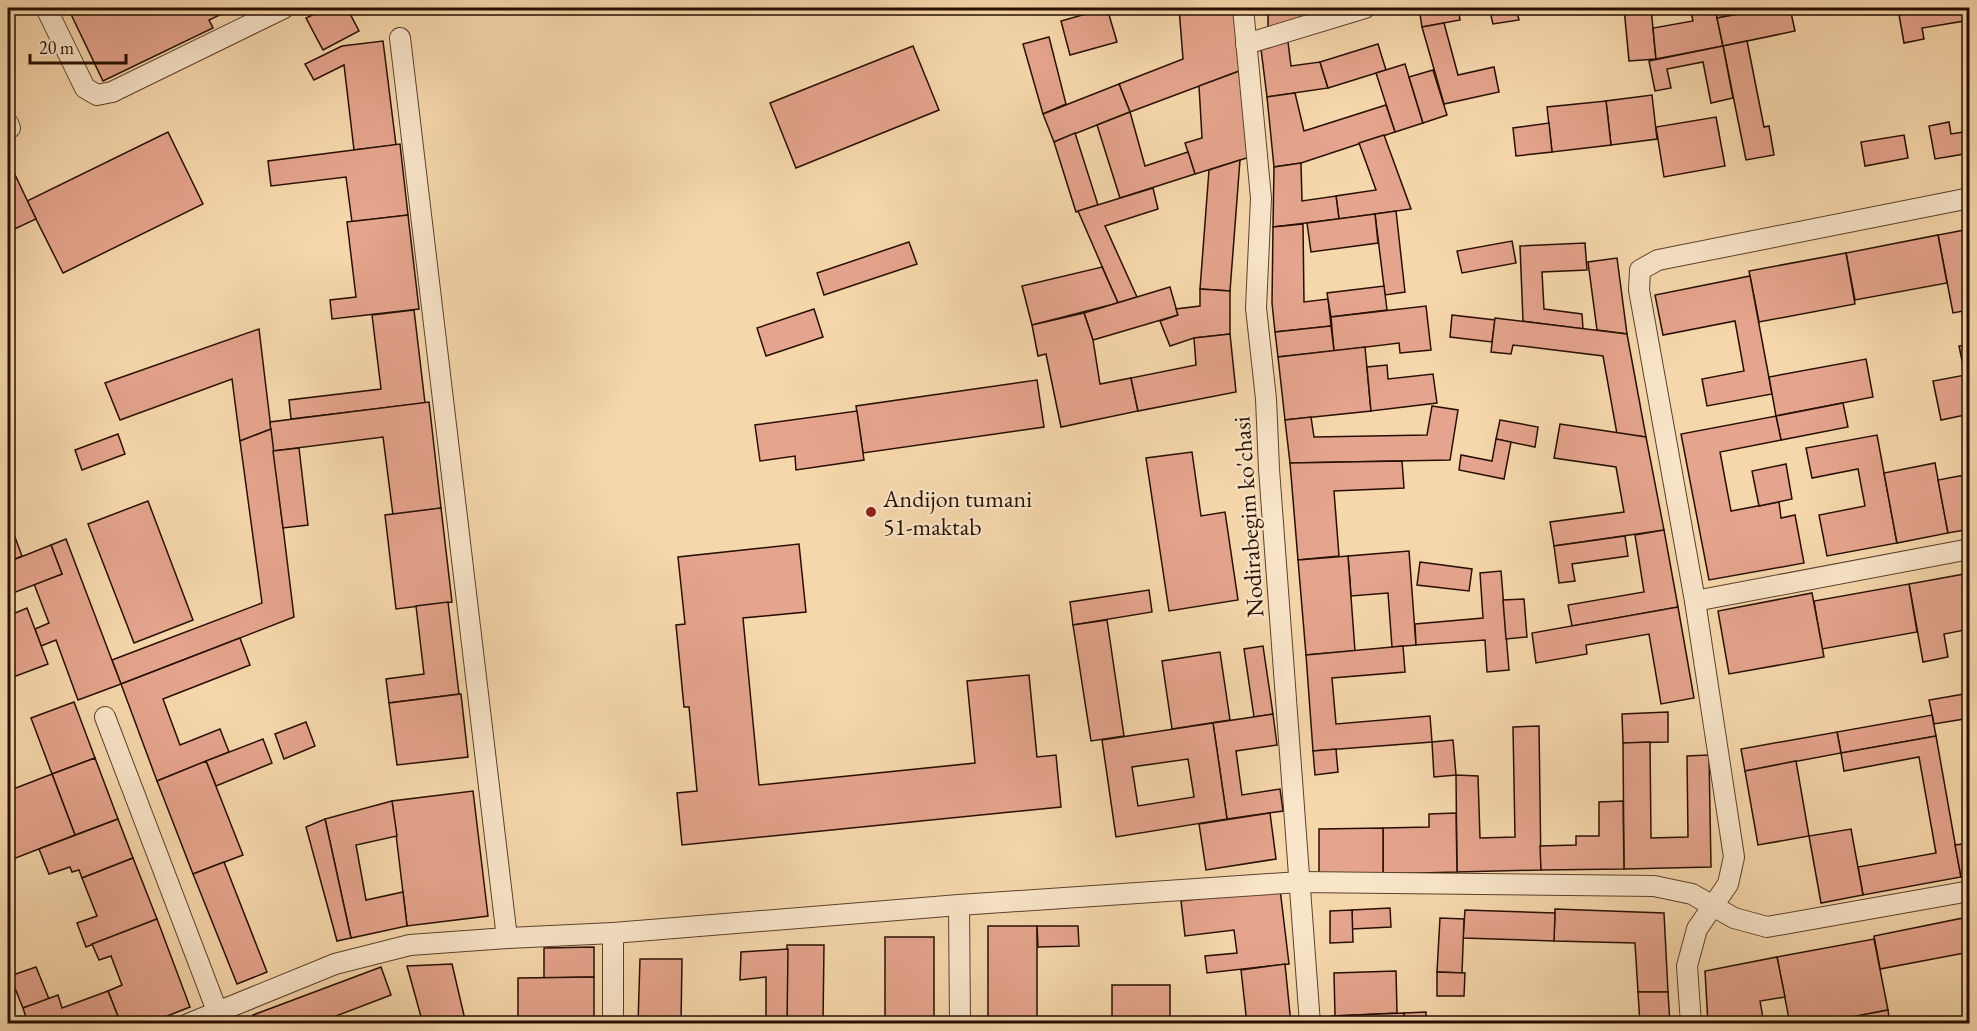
<svg xmlns="http://www.w3.org/2000/svg" width="1977" height="1031" viewBox="0 0 1977 1031" font-family="'EB Garamond',serif">
  <style>
    .building { fill: #e5a48d; stroke: #270f01; stroke-width: 1.5; fill-rule: evenodd }
    .lines { fill: none; stroke-linecap: round; stroke-linejoin: round }
    .service-casing { stroke: #5b412c; stroke-width: 22 }
    .service { stroke: #f9e5c9; stroke-width: 20 }
    .poi-dot { fill: #8f2418; stroke: #f9e5c9; stroke-width: 2 }
    .labels { text-anchor: middle; dominant-baseline: central; stroke-width: 4.5; stroke-linejoin: round; paint-order: stroke }
    .poi-label { font-size: 24px; fill: #270f01; stroke: #f9e5c9; text-anchor: start }
    .street-label { font-size: 24px; fill: #270f01; stroke: #f9e5c9 }
  </style>
  <rect width="100%" height="100%" fill="#f6d7ac"/>
  <filter id="stains"><feTurbulence type="fractalNoise" baseFrequency=".00333" numOctaves="4"/><feColorMatrix values="0 0 0 0 .2 0 0 0 0 .09 0 0 0 0 .02 0 0 0 .5 -.17"/></filter>
  <radialGradient id="worn" r=".72"><stop offset=".6" stop-color="#630" stop-opacity="0"/><stop offset="1" stop-color="#630" stop-opacity=".3"/></radialGradient>
  <g class="building">
    <path d="M68 8H234L209 20 213 28 103 81Z"/>
    <path d="M327 8H347L359 31 323 50 306 18Z"/>
    <path d="M1107 8 1117 42 1070 55 1061 21Z"/>
    <path d="M1179 8H1235L1242 70 1130 112 1119 84 1183 59Z"/>
    <path d="M1268 8H1310L1312 15 1268 28Z"/>
    <path d="M1310 8H1338L1312 15Z"/>
    <path d="M1419 8H1458L1460 20 1422 27Z"/>
    <path d="M1489 8H1516L1519 20 1493 24Z"/>
    <path d="M1624 8H1651L1656 59 1629 61Z"/>
    <path d="M1690 8H1715L1723 46 1656 59 1653 28 1693 21Z"/>
    <path d="M1715 8H1741L1742 13 1717 18Z"/>
    <path d="M1771 8H1790L1795 31 1723 46 1717 18Z"/>
    <path d="M1908 8H1970V20L1922 28 1924 39 1904 43 1898 9Z"/>
    <path d="M1444 23 1458 75 1494 67 1499 92 1444 104 1422 27Z"/>
    <path d="M1049 37 1066 104 1043 114 1023 44Z"/>
    <path d="M383 41 396 145 354 150 344 65 314 80 305 64 342 46Z"/>
    <path d="M1747 41 1764 127 1769 126 1774 155 1746 160 1723 46Z"/>
    <path d="M1288 42 1291 66 1320 62 1328 88 1267 97 1261 49Z"/>
    <path d="M1378 44 1386 70 1328 88 1320 62Z"/>
    <path d="M913 46 939 110 796 168 770 103Z"/>
    <path d="M1723 46 1733 98 1711 103 1703 62 1667 69 1671 88 1655 91 1649 61Z"/>
    <path d="M1405 64 1423 123 1395 132 1376 73Z"/>
    <path d="M1242 70 1250 157 1195 174 1185 143 1202 138 1199 86Z"/>
    <path d="M1433 70 1447 115 1423 123 1409 77Z"/>
    <path d="M1119 84 1130 112 1054 142 1043 114Z"/>
    <path d="M1295 93 1304 131 1386 105 1395 132 1301 163 1274 167 1267 97Z"/>
    <path d="M1652 95 1657 139 1611 145 1606 101Z"/>
    <path d="M1606 101 1611 145 1552 152 1547 107Z"/>
    <path d="M1130 112 1145 166 1188 152 1195 174 1120 198 1097 125Z"/>
    <path d="M1716 117 1725 166 1664 177 1656 127Z"/>
    <path d="M1949 122 1951 134 1970 131V153L1935 159 1929 126Z"/>
    <path d="M1549 123 1552 152 1516 156 1513 128Z"/>
    <path d="M168 132 203 204 63 273 27 201Z"/>
    <path d="M1075 133 1098 205 1076 212 1054 142Z"/>
    <path d="M1384 135 1411 209 1339 219 1336 196 1376 190 1359 143Z"/>
    <path d="M1904 135 1908 158 1865 166 1861 142Z"/>
    <path d="M400 144 408 215 352 222 346 177 271 186 268 161Z"/>
    <path d="M8 160 36 219 8 232Z"/>
    <path d="M1240 160 1230 291 1200 289 1209 170Z"/>
    <path d="M1301 163 1302 201 1336 196 1339 219 1273 227 1274 167Z"/>
    <path d="M1153 188 1158 209 1105 226 1137 297 1118 303 1078 211Z"/>
    <path d="M1396 211 1405 292 1385 295 1375 214Z"/>
    <path d="M1375 214 1378 243 1311 252 1307 223Z"/>
    <path d="M408 215 419 309 332 319 330 300 356 297 347 222Z"/>
    <path d="M1303 224 1304 302 1328 299 1331 326 1275 332 1272 303 1273 227Z"/>
    <path d="M1970 229V293L1966 294 1969 310 1953 313 1938 235Z"/>
    <path d="M1938 235 1947 283 1855 300 1846 253Z"/>
    <path d="M1512 241 1516 263 1462 273 1457 251Z"/>
    <path d="M909 242 917 264 824 295 817 273Z"/>
    <path d="M1585 243 1587 270 1542 272 1544 309 1582 314 1583 329 1523 321 1520 246Z"/>
    <path d="M1846 253 1855 304 1759 322 1749 271Z"/>
    <path d="M1617 258 1627 334 1597 330 1588 262Z"/>
    <path d="M1102 267 1118 303 1032 325 1022 286Z"/>
    <path d="M1750 276 1772 394 1707 406 1702 379 1744 371 1735 321 1663 335 1655 295Z"/>
    <path d="M1384 286 1387 310 1331 317 1327 293Z"/>
    <path d="M1170 287 1178 315 1093 340 1084 313Z"/>
    <path d="M1200 289 1230 291V334L1194 338 1170 346 1160 321 1178 315 1176 309 1200 306Z"/>
    <path d="M1426 306 1431 350 1400 353 1399 343 1334 351 1331 317Z"/>
    <path d="M814 309 823 337 766 356 757 328Z"/>
    <path d="M414 310 425 403 291 419 289 400 381 389 372 315Z"/>
    <path d="M1084 313 1093 340 1100 384 1131 378 1138 411 1061 427 1046 354 1038 356 1032 325Z"/>
    <path d="M1452 315 1495 320 1492 342 1450 337Z"/>
    <path d="M1495 318 1627 334 1646 437 1617 434 1603 356 1513 345 1511 354 1491 352Z"/>
    <path d="M1331 326 1334 351 1278 357 1275 332Z"/>
    <path d="M259 329 271 429 240 441 232 379 120 420 105 383Z"/>
    <path d="M1230 334 1236 392 1138 411 1131 378 1196 365 1194 338Z"/>
    <path d="M1970 344V374L1965 375 1959 346Z"/>
    <path d="M1365 347 1371 411 1285 420 1278 357Z"/>
    <path d="M1866 359 1873 397 1776 416 1769 377Z"/>
    <path d="M1387 365 1388 379 1433 374 1437 403 1371 411 1367 367Z"/>
    <path d="M1970 374V401L1965 375Z"/>
    <path d="M1965 375 1970 401V414L1941 420 1933 381Z"/>
    <path d="M1037 380 1044 427 863 453 856 406Z"/>
    <path d="M429 402 441 508 393 515 383 437 273 451 270 422Z"/>
    <path d="M1843 403 1848 427 1781 440 1776 416Z"/>
    <path d="M1432 406 1458 410 1450 460 1290 463 1285 420 1311 417 1314 437 1427 435Z"/>
    <path d="M857 411 864 460 796 470 795 456 760 461 755 425Z"/>
    <path d="M1776 416 1781 440 1720 452 1731 511 1779 502 1781 518 1795 515 1804 563 1709 580 1681 434Z"/>
    <path d="M1500 420 1538 427 1535 447 1496 439Z"/>
    <path d="M1560 424 1646 437 1664 530 1554 546 1550 522 1624 512 1616 467 1554 458Z"/>
    <path d="M271 429 294 617 121 684 112 660 262 603 240 441Z"/>
    <path d="M118 434 125 454 82 470 75 450Z"/>
    <path d="M1877 435 1897 543 1827 556 1819 515 1865 506 1858 469 1812 478 1806 448Z"/>
    <path d="M1496 439 1511 442 1504 479 1459 470 1461 455 1492 461Z"/>
    <path d="M299 448 308 525 283 528 273 451Z"/>
    <path d="M1192 452 1201 516 1225 512 1238 600 1169 611 1146 458Z"/>
    <path d="M1402 461 1404 488 1334 491 1339 556 1298 560 1290 463Z"/>
    <path d="M1935 463 1948 533 1897 543 1884 473Z"/>
    <path d="M1786 464 1792 499 1759 506 1752 471Z"/>
    <path d="M1970 474V529L1948 533 1938 480Z"/>
    <path d="M148 501 193 620 134 643 88 524Z"/>
    <path d="M441 508 452 602 396 609 385 515Z"/>
    <path d="M8 518 22 556 8 562Z"/>
    <path d="M1664 530 1678 607 1572 626 1568 605 1644 592 1635 535Z"/>
    <path d="M1625 536 1628 556 1572 564 1575 581 1559 583 1554 546Z"/>
    <path d="M66 539 121 684 78 700 56 640 41 646 35 629 49 623 34 584 62 574 51 545Z"/>
    <path d="M799 544 806 612 743 618 759 785 975 763 967 681 1029 675 1037 757 1056 755 1061 807 682 845 677 793 697 791 689 707H684L676 625 685 624 678 557Z"/>
    <path d="M51 545 62 574 8 595V562Z"/>
    <path d="M1409 551 1416 645 1392 647 1388 593 1351 596 1348 556Z"/>
    <path d="M1348 556 1355 651 1306 655 1298 560Z"/>
    <path d="M1420 562 1472 569 1469 591 1417 585Z"/>
    <path d="M1501 571 1509 670 1487 672 1485 640 1416 645 1415 624 1483 618 1480 573Z"/>
    <path d="M1970 573V629L1944 634 1948 657 1923 662 1909 584Z"/>
    <path d="M1909 584 1917 632 1822 649 1814 601Z"/>
    <path d="M1149 590 1152 612 1073 625 1070 602Z"/>
    <path d="M1812 593 1824 657 1729 674 1718 611Z"/>
    <path d="M1524 599 1527 637 1506 639 1503 600Z"/>
    <path d="M448 602 459 694 389 703 386 679 424 674 416 606Z"/>
    <path d="M1678 607 1694 698 1661 704 1649 634 1586 645 1587 654 1536 663 1532 633Z"/>
    <path d="M27 608 48 664 8 679V616Z"/>
    <path d="M1107 620 1124 736 1091 741 1073 625Z"/>
    <path d="M240 638 250 665 163 699 180 745 220 729 229 752 157 781 121 684Z"/>
    <path d="M1263 646 1273 714 1254 717 1244 649Z"/>
    <path d="M1403 646 1405 672 1332 678 1336 724 1430 716 1432 742 1313 751 1306 655Z"/>
    <path d="M1220 652 1230 720 1172 729 1162 661Z"/>
    <path d="M1970 693V718L1934 724 1929 700Z"/>
    <path d="M461 694 468 757 397 765 389 703Z"/>
    <path d="M74 702 95 758 52 774 31 718Z"/>
    <path d="M1668 712V742L1623 743 1622 714Z"/>
    <path d="M1273 714 1277 745 1236 751 1242 795 1280 789 1283 811 1227 819 1213 723Z"/>
    <path d="M1932 715 1936 736 1841 753 1837 732Z"/>
    <path d="M306 722 315 746 284 759 275 734Z"/>
    <path d="M1213 723 1227 819 1116 837 1102 740ZM1188 759 1194 797 1138 806 1132 767Z"/>
    <path d="M1539 726 1541 870 1457 872 1456 775 1478 776 1480 838 1515 837 1513 727Z"/>
    <path d="M1837 732 1841 753 1745 771 1741 749Z"/>
    <path d="M1936 736 1961 877 1863 895 1858 867 1936 853 1919 757 1844 771 1841 753Z"/>
    <path d="M263 739 272 763 216 786 206 761Z"/>
    <path d="M1453 740 1456 775 1434 777 1432 742Z"/>
    <path d="M1650 742 1651 838 1688 837 1687 756 1709 755 1711 867 1624 869 1623 743Z"/>
    <path d="M1336 749 1338 772 1315 775 1313 751Z"/>
    <path d="M95 758 118 819 75 835 52 774Z"/>
    <path d="M206 761 243 855 193 874 157 781Z"/>
    <path d="M1796 761 1809 836 1758 845 1745 771Z"/>
    <path d="M52 774 75 835 8 861V791Z"/>
    <path d="M473 791 488 916 407 926 392 801Z"/>
    <path d="M392 801 397 836 356 845 366 900 403 892 407 926 351 938 325 819Z"/>
    <path d="M1623 801 1624 869 1541 870 1540 846 1576 845V836H1599V802Z"/>
    <path d="M1270 813 1276 859 1206 870 1199 824Z"/>
    <path d="M1456 813 1457 872 1383 874V828L1429 827V814Z"/>
    <path d="M118 819 133 858 82 878 79 870 72 872 70 867 49 874 39 849Z"/>
    <path d="M325 819 351 938 337 941 306 827Z"/>
    <path d="M1383 828V874H1319V829Z"/>
    <path d="M1851 829 1863 895 1821 903 1809 836Z"/>
    <path d="M1970 843V876L1961 877 1955 845Z"/>
    <path d="M133 858 157 919 86 947 77 923 97 916 82 878Z"/>
    <path d="M224 862 267 972 237 984 193 874Z"/>
    <path d="M1280 889 1289 964 1207 973 1205 956 1237 953 1234 930 1185 936 1181 901Z"/>
    <path d="M1390 908 1391 927 1352 929V910Z"/>
    <path d="M1555 909 1664 913 1668 992H1638L1635 943 1554 941Z"/>
    <path d="M1352 910 1353 942 1330 943V911Z"/>
    <path d="M1465 910 1555 913 1554 941 1463 938Z"/>
    <path d="M1968 917 1970 952 1880 969 1874 936Z"/>
    <path d="M1440 918 1464 919 1462 973 1437 972Z"/>
    <path d="M157 919 190 1007 147 1024H121L108 991 122 985 111 956 99 960 92 944Z"/>
    <rect x="988" y="926" width="49" height="98"/>
    <path d="M1037 926H1078L1079 946 1038 947Z"/>
    <rect x="885" y="937" width="49" height="87"/>
    <path d="M1874 939 1888 1010 1816 1024H1790L1777 957Z"/>
    <path d="M787 945H824L823 1024H787Z"/>
    <path d="M594 947V977L544 978V948Z"/>
    <path d="M788 949 787 1024H745V1021H766V977L740 980 741 952Z"/>
    <path d="M1777 957 1785 997 1760 1001 1763 1018 1736 1024H1708L1705 971Z"/>
    <path d="M640 959H682L681 1024H638Z"/>
    <path d="M452 964 466 1024H423L407 966Z"/>
    <path d="M1285 964 1291 1024H1247L1241 970Z"/>
    <path d="M36 967 49 999 23 1008 10 976Z"/>
    <path d="M381 967 391 995 315 1024H256L253 1015Z"/>
    <path d="M1396 971 1397 1013 1335 1016 1334 973Z"/>
    <path d="M1437 972 1465 973 1464 996H1437Z"/>
    <path d="M594 977V1024H518V978Z"/>
    <rect x="1112" y="985" width="58" height="39"/>
    <path d="M108 991 121 1024H28L23 1008 58 995 62 1008Z"/>
    <path d="M1638 992H1668L1670 1024H1640Z"/>
    <path d="M1888 1010 1890 1024H1847L1846 1018Z"/>
    <path d="M1426 1012V1024H1404V1013Z"/>
    <path d="M1404 1013V1024H1332V1016Z"/>
  </g>
  <g class="lines">
    <g class="service-casing">
      <g id="service">
        <path d="M46 8 85 88 97 95 112 92 284 8"/>
        <path d="M1243 8 1261 198 1256 308 1266 399 1269 469 1310 1024"/>
        <path d="M400 38 507 938"/>
        <path d="M1246 44 1365 8"/>
        <path d="M8 123 10 128"/>
        <path d="M1695 601 1970 549"/>
        <path d="M105 717 222 1024"/>
        <path d="M959 905 960 1024"/>
        <path d="M188 1024 335 964 410 945 507 938 613 933"/>
        <path d="M613 1024V933L959 905 1300 882 1654 886 1692 894 1734 918 1767 927 1970 891"/>
        <path d="M1691 1024 1687 966 1697 929 1728 884 1734 857 1695 601 1639 290 1640 270 1658 260 1970 198"/>
      </g>
    </g>
    <use href="#service" class="service"/>
  </g>
  <circle class="poi-dot" cx="871" cy="512" r="6"/>
  <g class="labels">
    <g class="poi-label">
      <text x="883" y="498">Andijon tumani<tspan x="883" dy="28">51-maktab</tspan></text>
    </g>
    <g class="street-label">
      <text transform="translate(1248 517) rotate(-94)">Nodirabegim ko'chasi</text>
    </g>
  </g>
  <rect width="1977" height="1031" fill="none" stroke="#f6d7ac" stroke-width="30"/>
  <rect x="9" y="9" width="1959" height="1013" fill="none" stroke="#270f01" stroke-width="3"/>
  <rect x="15" y="15" width="1947" height="1001" fill="none" stroke="#270f01" stroke-width="1.5"/>
  <path d="M30 54v9h96v-9" fill="none" stroke="#270f01" stroke-width="3"/>
  <text x="39" y="54" font-size="18" fill="#270f01" stroke="#f9e5c9" stroke-width="4.5" paint-order="stroke">20 m</text>
  <rect width="100%" height="100%" filter="url(#stains)"/>
  <rect width="100%" height="100%" fill="url(#worn)"/>
</svg>
